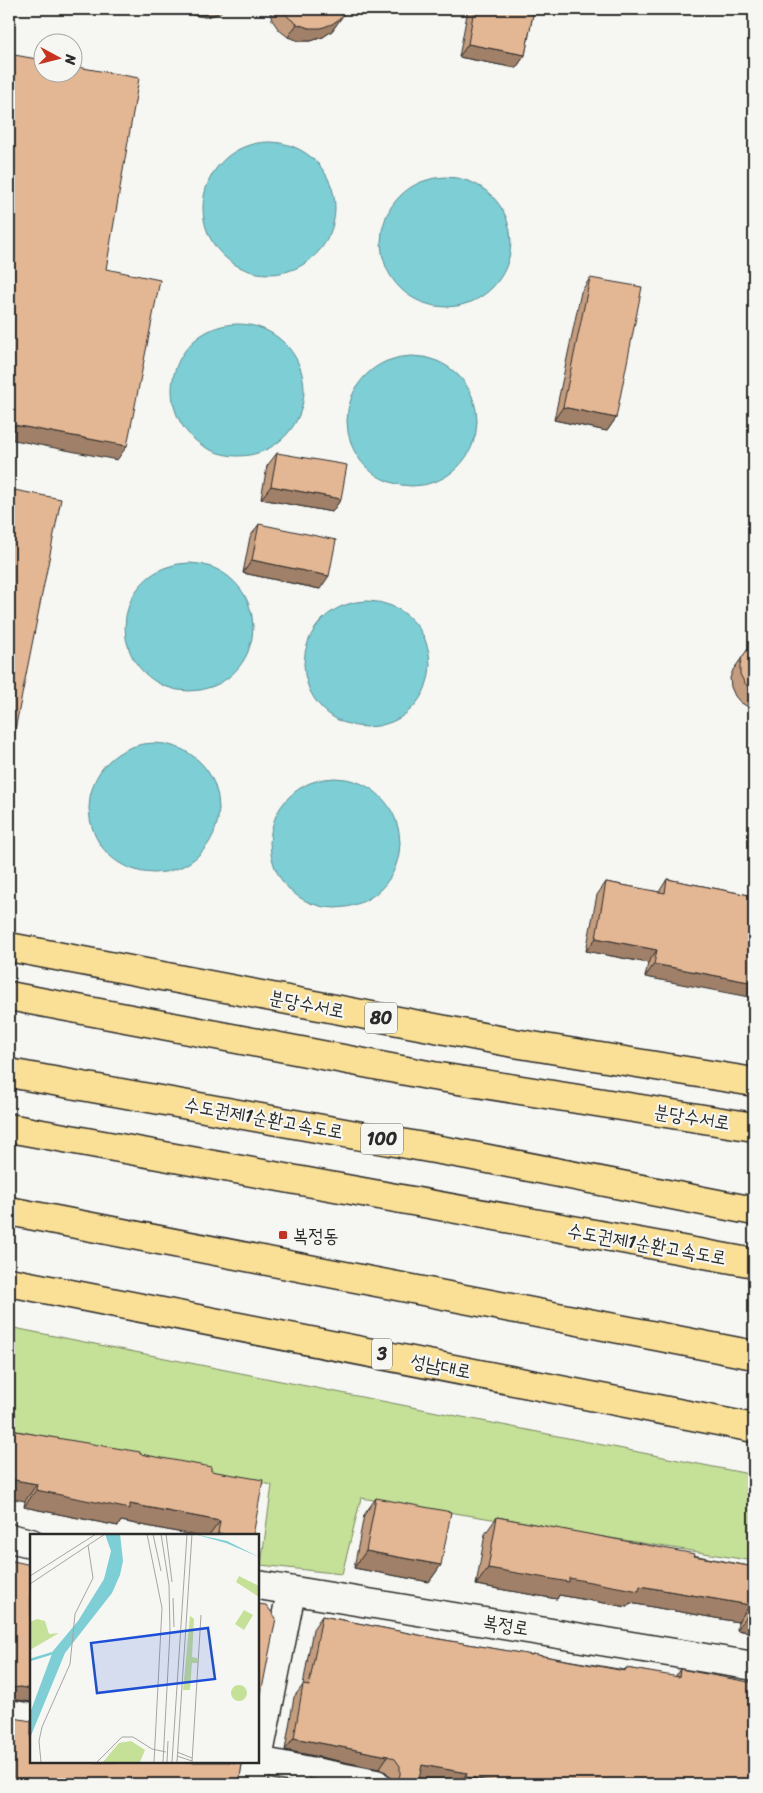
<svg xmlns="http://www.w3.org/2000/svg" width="763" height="1793" viewBox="0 0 763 1793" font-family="Sriracha,'Poor Story',sans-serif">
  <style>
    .green { fill: #c5e097; stroke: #788661 }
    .water { fill: #7dced5; stroke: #5c8d91 }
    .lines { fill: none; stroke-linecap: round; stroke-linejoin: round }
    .minor-casing { stroke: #2b2b2b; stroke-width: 31 }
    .major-casing { stroke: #2b2b2b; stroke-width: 31 }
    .highway-casing { stroke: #2b2b2b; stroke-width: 31 }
    .minor { stroke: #f6f6f2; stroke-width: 28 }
    .major { stroke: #fadf96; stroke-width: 28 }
    .highway { stroke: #fadf96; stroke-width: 28 }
    .wall { fill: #c49d7f; stroke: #2b2b2b }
    .shaded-wall { fill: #a08068; stroke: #2b2b2b }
    .building { fill: #e4b794; stroke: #2b2b2b }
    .poi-dot { fill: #c8321e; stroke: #f6f6f2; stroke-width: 2 }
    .labels { text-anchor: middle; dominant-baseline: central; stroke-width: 4.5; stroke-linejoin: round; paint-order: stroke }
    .shield { fill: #f6f6f2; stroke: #686867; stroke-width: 1 }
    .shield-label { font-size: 18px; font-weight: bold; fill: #2b2b2b }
    .street-label { font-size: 19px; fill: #2b2b2b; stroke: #f6f6f2 }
    .poi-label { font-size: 19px; fill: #2b2b2b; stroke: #f6f6f2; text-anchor: start }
    .inset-river { fill: none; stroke: #7dced5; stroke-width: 2.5 }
    .inset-road { fill: none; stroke: #a5a5a2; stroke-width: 1 }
    .view { fill: #1d4ed8; fill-opacity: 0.15; stroke: #1d4ed8; stroke-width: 2.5 }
    .inset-edge { fill: none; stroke: #2b2b2b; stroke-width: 2.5 }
  </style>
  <rect width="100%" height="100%" fill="#f6f6f2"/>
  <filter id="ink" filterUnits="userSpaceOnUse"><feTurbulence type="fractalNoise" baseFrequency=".02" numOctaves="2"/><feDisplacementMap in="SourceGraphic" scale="10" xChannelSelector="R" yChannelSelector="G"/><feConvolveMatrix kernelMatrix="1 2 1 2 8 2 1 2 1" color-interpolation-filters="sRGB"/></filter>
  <g filter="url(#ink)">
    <path class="green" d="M9 1327 754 1475V1561L361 1498 342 1574 261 1565 272 1485 9 1429Z"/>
    <g class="water">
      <circle cx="269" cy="208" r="66"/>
      <circle cx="446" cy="242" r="65"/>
      <circle cx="238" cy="390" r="66"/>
      <circle cx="412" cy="421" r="65"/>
      <circle cx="189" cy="627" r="64"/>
      <circle cx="367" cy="664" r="63"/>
      <circle cx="154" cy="808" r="65"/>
      <circle cx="335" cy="843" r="65"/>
    </g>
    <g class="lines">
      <g class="minor-casing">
        <g id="minor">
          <path d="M9 1538 31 1543"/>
          <path d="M258 1585 754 1666"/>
          <path d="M9 1714 31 1718"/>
          <path d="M258 1761 376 1784"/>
          <path d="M253 1784 291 1592"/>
        </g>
      </g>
      <g class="major-casing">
        <g id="major">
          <path d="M9 1211 754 1355"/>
          <path d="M9 1282 754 1428"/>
        </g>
      </g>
      <g class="highway-casing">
        <g id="highway">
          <path d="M9 947 514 1043 754 1082"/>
          <path d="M9 996 433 1076 754 1127"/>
          <path d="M9 1073 468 1155 754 1211"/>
          <path d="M9 1128 754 1263"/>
        </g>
      </g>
      <use href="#minor" class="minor"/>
      <use href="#major" class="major"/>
      <use href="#highway" class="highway"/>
    </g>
    <g class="wall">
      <path d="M182 9H225L217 14 205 17 193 15Z"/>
      <path d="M269 9H347L332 31 323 37 311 41H299L288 37 279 30 272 20Z"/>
      <path d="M468 9H534L525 55 516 68 459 57Z"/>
      <path d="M590 278 616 418 607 431 554 420 581 292Z"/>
      <path d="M277 453 341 499 332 512 261 499 267 466Z"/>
      <path d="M259 524 320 589 243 573 250 537Z"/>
      <path d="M754 561V591L751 585 750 576 751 567Z"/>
      <path d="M754 644V708L748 707 740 702 735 696 731 687 730 678 733 670 748 649Z"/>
      <path d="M667 879 754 896 645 977 648 963 586 951 597 895 606 882 659 892Z"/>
      <path d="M9 1430 140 1454 211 1471 253 1536H198L121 1521 118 1526 24 1507 25 1501Z"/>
      <path d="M376 1498 441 1565 429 1582 354 1568 364 1515Z"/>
      <path d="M497 1517 754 1567V1633L737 1630 738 1622 630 1603 627 1607 559 1595 557 1599 476 1585 485 1534Z"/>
      <path d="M322 1616 439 1639 531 1655 532 1654 624 1670 626 1668 675 1677 680 1669 754 1784H451L419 1779 418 1784H391V1778L386 1772 379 1769 285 1750 294 1697 303 1685 313 1629Z"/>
    </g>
    <g class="shaded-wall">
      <path d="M197 9H225L217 14 205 17 193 15Z"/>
      <path d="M342 17 332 31 323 37 311 41H299L288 37 297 24Z"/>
      <path d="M468 44 525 55 516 68 459 57Z"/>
      <path d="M563 407 616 418 607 431 554 420Z"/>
      <path d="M9 424 127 446 117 460 9 439Z"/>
      <path d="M271 486 341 499 332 512 261 499Z"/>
      <path d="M252 560 329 576 320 589 243 573Z"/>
      <path d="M754 698V708L748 707Z"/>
      <path d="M596 938 657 950 648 963 586 951Z"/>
      <path d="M654 964 754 983V998L645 977Z"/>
      <path d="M9 1479 37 1484 25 1501 9 1498Z"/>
      <path d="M36 1490 130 1504 220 1521 209 1536H198L121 1521 118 1526 24 1507Z"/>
      <path d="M218 1533 232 1536H216Z"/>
      <path d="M366 1551 441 1565 429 1582 354 1568Z"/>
      <path d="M488 1568 640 1586 750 1605 738 1622 630 1603 627 1607 559 1595 557 1599 476 1585Z"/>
      <path d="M749 1613 754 1614V1633L737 1630Z"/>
      <path d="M20 1687 31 1689V1702L12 1699H9V1690L11 1688Z"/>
      <path d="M294 1738 388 1756 379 1769 285 1750Z"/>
      <path d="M422 1765 467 1773 459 1784H451L413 1778Z"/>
      <path d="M466 1777 506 1784H461Z"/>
    </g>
    <g class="building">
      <path d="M283 9H347L342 17 332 24 321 28H309L297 24 288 17Z"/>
      <path d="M474 9H534L525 55 468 44Z"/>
      <path d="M9 54 42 60V72H72V66L139 78 106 269 160 280 127 446 9 424Z"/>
      <path d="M590 278 642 287 616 418 563 407Z"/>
      <path d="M277 453 347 465 341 499 271 486Z"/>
      <path d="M9 489 61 499 9 760Z"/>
      <path d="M259 524 336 540 329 576 252 560Z"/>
      <path d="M754 644V692L750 689 744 682 740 674V665L742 657 748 649Z"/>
      <path d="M667 879 754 896V983L654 964 657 950 596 938 606 882 665 893Z"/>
      <path d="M9 1430 140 1452V1454L211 1467V1471L263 1480 253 1536H232L218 1533 220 1521 130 1504V1509L36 1490 37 1484 9 1479Z"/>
      <path d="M376 1498 451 1512 441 1565 366 1551Z"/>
      <path d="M497 1517 695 1554 694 1556 754 1567V1614L749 1613 750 1605 640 1586 639 1591 569 1578V1582L488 1568Z"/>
      <path d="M9 1560 31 1565V1689L20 1687 11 1688 9 1690Z"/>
      <path d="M258 1604 266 1605 276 1618 258 1709Z"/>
      <path d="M322 1616 439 1639 532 1655V1654L625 1671 626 1668 679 1677 680 1669 754 1683V1784H565L559 1783V1784H506L466 1777 467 1773 422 1765 418 1784H393L397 1781 400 1775V1766L395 1759 388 1756 294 1738 303 1685 309 1686Z"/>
      <path d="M9 1715 14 1718 31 1721V1762H228L242 1764 239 1784H9Z"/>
      <path d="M308 1778 340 1784H303Z"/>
      <path d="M352 1781 370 1784H351Z"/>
    </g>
  </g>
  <rect class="poi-dot" x="278" y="1230" width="10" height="10" rx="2.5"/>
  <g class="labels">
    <g class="shield">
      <rect x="365" y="1002.5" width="32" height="31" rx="4"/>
      <rect x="361" y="1123.5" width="42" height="31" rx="4"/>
      <rect x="372" y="1338.5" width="20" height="31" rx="4"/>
    </g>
    <g class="shield-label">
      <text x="381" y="1018">80</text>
      <text x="382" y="1139">100</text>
      <text x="382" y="1354">3</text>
    </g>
    <g class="street-label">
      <text transform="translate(307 1004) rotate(11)">분당수서로</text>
      <text transform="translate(692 1117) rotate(9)">분당수서로</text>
      <text transform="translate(264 1118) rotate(10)">수도권제1순환고속도로</text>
      <text transform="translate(647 1244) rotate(10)">수도권제1순환고속도로</text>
      <text transform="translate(441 1366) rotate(11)">성남대로</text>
      <text transform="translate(506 1625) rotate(9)">복정로</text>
    </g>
    <g class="poi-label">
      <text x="293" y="1235">복정동</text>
    </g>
  </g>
  <g transform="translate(30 1534)">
    <rect width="229" height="229" fill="#f6f6f2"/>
    <path d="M209 42 229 52V63L206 48ZM214 76 223 81 214 96 205 90ZM160 82 164 85 162 123 167 124 168 129H162L160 156H153ZM7 85 15 87 19 100 29 99 0 116V88ZM201 159a8 8 0 1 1 16 0a8 8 0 1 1-16 0ZM101 207 115 216 110 228H73L89 209Z" fill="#c5e097"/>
    <path d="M75 0H90L93 27 90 41 82 59 35 119 0 204V179L23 117 48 87 74 45 81 17ZM164 0 197 7 229 23 196 9Z" fill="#7dced5"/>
    <path class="inset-river" d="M0 126 23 119"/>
    <path class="inset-road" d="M117 0 132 74 124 228M123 0 131 37M131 0 139 51 140 98 133 228M136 0 142 48M0 42 66 0M0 50 75 0M143 64 144 93M147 218 162 224M147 222 162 227M11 228 9 207 12 193 40 130 45 80 63 44 58 11M67 228 92 203H103L122 215 136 218M137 228 138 207M142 228 157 0M147 228 162 0M162 228 171 81"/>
    <path class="view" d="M178 94 185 145 67 159 61 109Z"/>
    <rect width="229" height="229" class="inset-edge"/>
  </g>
  <rect width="763" height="1793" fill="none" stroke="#f6f6f2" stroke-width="30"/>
  <rect x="15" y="15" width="733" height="1763" fill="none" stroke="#2b2b2b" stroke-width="2" filter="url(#ink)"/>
  <g transform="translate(58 58) rotate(97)"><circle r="24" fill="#f6f6f2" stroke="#a5a5a2"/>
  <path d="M0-4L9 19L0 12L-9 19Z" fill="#c8321e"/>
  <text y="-8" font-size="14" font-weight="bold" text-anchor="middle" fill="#2b2b2b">N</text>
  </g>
</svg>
